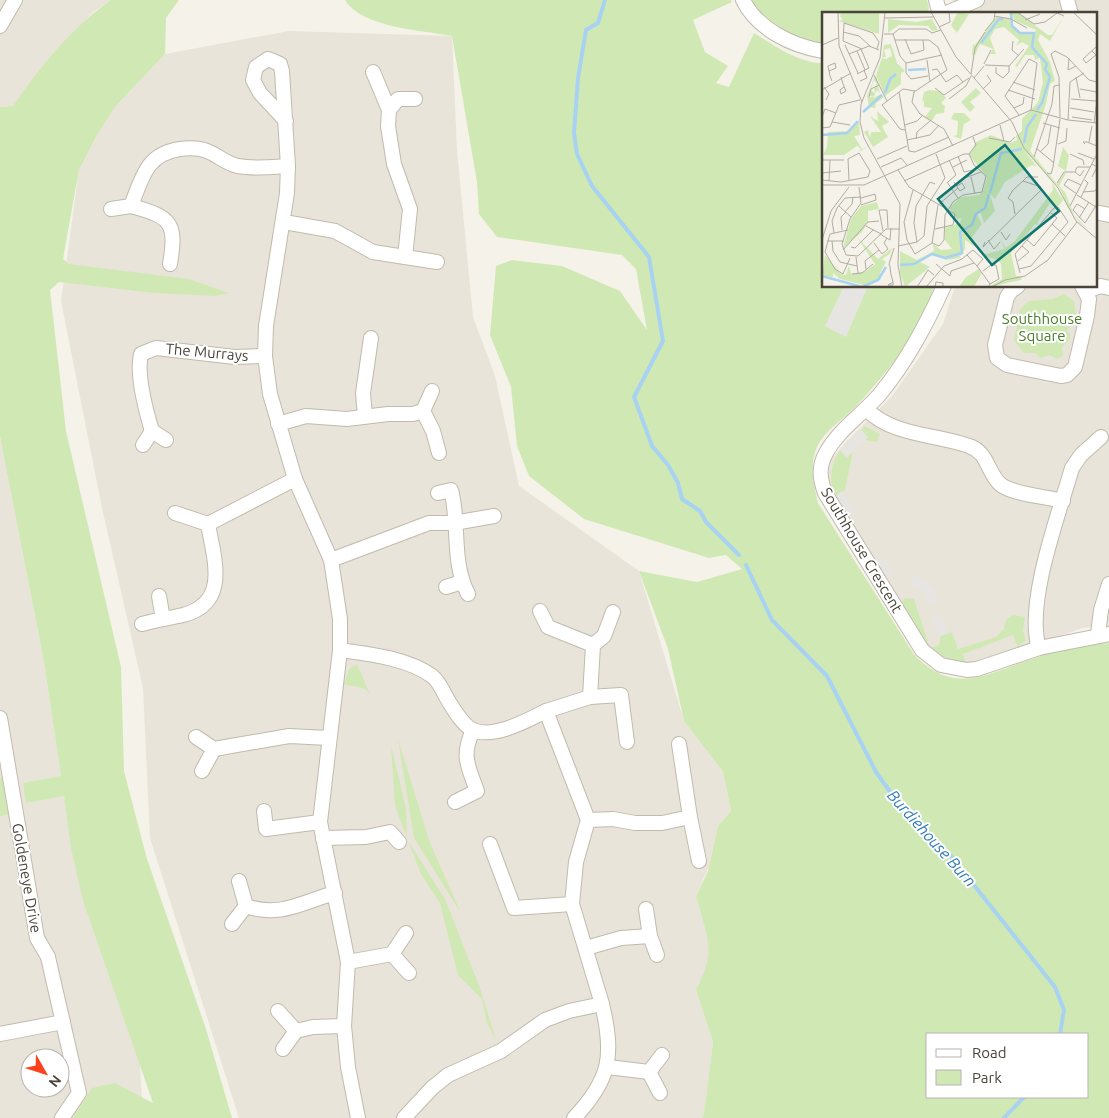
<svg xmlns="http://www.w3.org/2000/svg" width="1109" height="1118" viewBox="0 0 1109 1118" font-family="Ubuntu,sans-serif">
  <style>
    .residential { fill: #e9e4d9; fill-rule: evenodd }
    .green { fill: #d0e9b4; fill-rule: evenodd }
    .parking { fill: #e7e5e2 }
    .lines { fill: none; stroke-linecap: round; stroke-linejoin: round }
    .stream { stroke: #a7d2f1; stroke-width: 4 }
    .street-casing { stroke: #c1baad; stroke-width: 16 }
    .street { stroke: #fff; stroke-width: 14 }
    .labels { text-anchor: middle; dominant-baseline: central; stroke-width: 4; stroke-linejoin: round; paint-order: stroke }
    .park-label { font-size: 15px; fill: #487d2a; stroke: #fff }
    .street-label { font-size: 15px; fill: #4a4338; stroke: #fff }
    .water-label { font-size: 16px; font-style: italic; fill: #2f7bb7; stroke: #fff }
    .inset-river { fill: none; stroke: #a7d2f1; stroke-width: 2.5 }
    .inset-road { fill: none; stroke: #b1aca3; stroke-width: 1 }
    .view { fill: #0f766e; fill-opacity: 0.15; stroke: #0f766e; stroke-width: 2.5 }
    .inset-edge { fill: none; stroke: #4a4338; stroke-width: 2.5 }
  </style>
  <rect width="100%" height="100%" fill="#f5f2ea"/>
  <g class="residential">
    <path d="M0 0H111L93 12 54 53 13 106 0 107Z"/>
    <path d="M953 0H1109V626L1083 628 971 667 937 659 924 645 828 489 829 462 845 443 892 396 943 324 955 286H1095V14H955Z"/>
    <path d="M289 31 452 36 457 150 473 317 495 376 519 486 639 571 684 721 723 772 731 811 718 826 709 866 696 896 710 942 706 971 696 990 713 1042 704 1113 702 1118H239L150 838 143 688 102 508 61 301 79 170 97 135 115 107 165 54Z"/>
    <path d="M0 437 44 662 64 796 83 901 140 1062 143 1118H0ZM30 1058H60V1088H30Z"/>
  </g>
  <g class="green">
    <path d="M111 0H179L166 18 165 54 115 107 97 135 79 170 63 259 69 264 189 279 229 293 215 296 154 293 59 282 50 290 66 431 121 667 124 771 147 859 206 1029 232 1118H73L92 1088 115 1083 153 1103 83 901 71 848 64 796 26 803 23 783 61 776 44 662 0 437V107L13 106C40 67 72 27 111 0Z"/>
    <path d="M345 0H731L732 2 693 20 705 52 728 66 716 83 729 87 754 33C774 45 798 63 823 63V286H934C921 330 888 372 857 405 845 418 825 430 817 447 809 465 814 485 818 503L913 653C955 699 989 672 1038 657 1061 649 1085 645 1109 643V1118H702L704 1113 713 1042 696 990C717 950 707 937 696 896L708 871 718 826 731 811 723 772 684 721 668 649 639 571 697 582 742 569 726 555 709 558 584 519 529 476 517 446 511 387 490 335 496 266 512 260 562 266 620 291 647 330 636 269 622 255 497 237 479 214 477 182 452 36C421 30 362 28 345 0ZM928 1034H1088V1097H928Z"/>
    <path d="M751 0H927L929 8 927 14H823V45C794 42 767 25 751 0Z"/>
    <path d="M1064 294 1074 301 1076 315 1067 331 1070 334V339L1062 347 1063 356 1057 359 1049 355 1041 358 1035 353H1024L1014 341C1015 333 1020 317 1019 311L1029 301 1052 299Z"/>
    <path d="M865 426 880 434 877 442 865 440 867 437 861 430Z"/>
    <path d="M840 450 847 457 853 451 845 490 834 497C829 480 830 465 840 450Z"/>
    <path d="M905 598 914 599 930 648 939 645 941 636 952 632 958 649 996 637 1004 629 1006 620 1013 615 1025 617 1023 630 1026 641 1017 646 1013 635 963 654 966 663C926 657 921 635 901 604Z"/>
    <path d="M357 664 370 694C365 686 354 686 344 685L349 669Z"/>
    <path d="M398 739 430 843 461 913 414 838Z"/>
    <path d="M391 745 406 809 407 837 395 806Z"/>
    <path d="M0 778H3L9 814 0 816Z"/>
    <path d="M408 841 445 899 480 988 496 1040 487 1023 482 999 458 975 440 903 421 874Z"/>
  </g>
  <g class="parking">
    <path d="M844 286H868L846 337 825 326Z"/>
    <path d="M861 430 868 437 847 457 840 450Z"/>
    <path d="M842 491 855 511 847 517 834 497Z"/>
    <path d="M882 555 894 573 886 578 874 560Z"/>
    <path d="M913 575 923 580 934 590 938 601 928 605 925 594 911 583Z"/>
    <path d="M941 614 948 633 939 636 932 617Z"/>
  </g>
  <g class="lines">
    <g class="stream">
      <path d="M605 0 598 23 586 30 578 78 574 133 577 154 592 186 649 257 663 341 634 397 652 446 668 465 678 483 682 499 700 511 706 522 739 555"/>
      <path d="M746 565 772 620 827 676 876 772 903 810 950 855 1055 987 1064 1010 1060 1034"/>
      <path d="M1004 1118 1024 1097"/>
    </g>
    <g class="street-casing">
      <g id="street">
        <path d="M743 0C757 29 792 46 823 51"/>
        <path d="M936 0 940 14"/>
        <path d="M1067 0 1071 14"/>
        <path d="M944 14 977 0"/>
        <path d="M0 26 15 0"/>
        <path d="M373 72 389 110 388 126 394 164 410 209 405 257"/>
        <path d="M389 110 398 99H415"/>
        <path d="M286 121 260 93 253 80 256 67 268 59 280 64 282 71 288 166 287 193 266 326 265 356 270 394 295 479 331 560 340 619V650L320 822 348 962 344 1026 348 1067 358 1118"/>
        <path d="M111 209 131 206"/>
        <path d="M1095 212 1109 215"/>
        <path d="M284 222 335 231 373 252 437 262"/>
        <path d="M170 264C177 222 171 217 131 206 142 178 146 154 180 149 188 148 199 148 207 151 218 155 226 164 238 166 254 169 272 167 288 166"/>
        <path d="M944 286C926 325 907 361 880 394 863 414 838 430 826 453 818 467 820 479 825 493L922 650 941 665 967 670 977 669 1039 648 1109 634"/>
        <path d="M1018 286 1011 291 1007 297 995 345 997 358 1007 365 1061 376 1067 375 1075 367 1087 316 1089 299 1082 286"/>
        <path d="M1086 291 1101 286 1109 288"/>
        <path d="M866 409C893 436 935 434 969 446 988 452 987 472 1000 484 1011 494 1047 497 1063 501"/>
        <path d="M423 411 432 391"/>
        <path d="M365 416 363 393 371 338"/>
        <path d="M278 424 306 416 347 419 388 414H413L423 411 433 431 439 453"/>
        <path d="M166 440 152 431C146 411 136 375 141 354L156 348 235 357 265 356"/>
        <path d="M143 445 152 431"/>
        <path d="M438 493 451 490C460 523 451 561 468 594"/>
        <path d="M208 524 295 479"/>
        <path d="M331 560 429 523H454L494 516"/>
        <path d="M446 587 462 582"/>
        <path d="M159 596 163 619"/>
        <path d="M540 611 548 627 593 645 590 697"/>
        <path d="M142 624C156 620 170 618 183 615 230 603 214 559 208 524L175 513"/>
        <path d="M1098 634 1101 610 1109 584"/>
        <path d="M593 645 604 636 613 612"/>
        <path d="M1039 648C1025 603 1059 514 1072 468L1081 455 1101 437"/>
        <path d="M340 650C369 654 407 658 432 676 441 683 444 695 451 705 456 713 464 726 473 730 494 739 528 720 546 711L588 820 576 862 572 904 602 1004 569 1011 545 1020 501 1051 448 1075 432 1088 404 1118"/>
        <path d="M546 711 590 697 621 695 627 742"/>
        <path d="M0 718 37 938 48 957 79 1093 62 1118"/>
        <path d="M196 737 214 749 289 736 329 738"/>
        <path d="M202 771 214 749"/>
        <path d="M455 802 477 791C468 766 461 756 473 730"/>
        <path d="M264 811 266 829 320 822"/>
        <path d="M690 817 699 861"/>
        <path d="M588 820 613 819 635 823H662L690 817 679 744"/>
        <path d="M323 838 366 837 390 832 399 842"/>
        <path d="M490 844 514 908 572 904"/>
        <path d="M239 881 246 906C280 918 302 902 335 893"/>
        <path d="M646 909 650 936 657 955"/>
        <path d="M232 924 246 906"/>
        <path d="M586 948 621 938 650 936"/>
        <path d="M392 954 406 933"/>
        <path d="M348 962 392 954 409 973"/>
        <path d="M278 1011 296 1031 313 1027 344 1026"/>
        <path d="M0 1034 63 1022"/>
        <path d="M283 1049 296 1031"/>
        <path d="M608 1067 649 1072 662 1055"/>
        <path d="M649 1072 660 1093"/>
        <path d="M574 1118C611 1079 614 1055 602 1004"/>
      </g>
    </g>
    <use href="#street" class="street"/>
  </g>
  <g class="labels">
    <g class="park-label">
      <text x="1042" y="318">Southhouse<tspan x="1042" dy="17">Square</tspan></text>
    </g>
    <g class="street-label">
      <text transform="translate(207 352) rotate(5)">The Murrays</text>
      <text transform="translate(862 550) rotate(59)">Southhouse Crescent</text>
      <text transform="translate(27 878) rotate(80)">Goldeneye Drive</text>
    </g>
    <g class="water-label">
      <text transform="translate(932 838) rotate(48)">Burdiehouse Burn</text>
    </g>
  </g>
  <g transform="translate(822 12)">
    <rect width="275" height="275" fill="#f5f2ea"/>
    <path d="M19 0H57V22L16 9 21 8 18 4ZM136 0 147 2 135 21 129 13ZM187 0H195L226 23H230L242 4 228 29 218 22 216 28 228 50 233 69 228 72 224 92 208 139 235 172 242 161H244L237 174 243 180 252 203 267 218 257 210 244 192 238 177 202 138 215 155 210 153 183 170 173 187 168 182 173 199 162 211 158 200 155 202 160 212 150 225 153 235 143 228V237L137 246 125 248 112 242 100 247 98 250 108 255 83 275 78 261V239L95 248 112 239 111 232 119 238 130 237 123 228V216L138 211 140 206 135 207 127 196 139 185 157 183 161 179 165 165 147 143 154 130 169 123 188 131 195 128 194 124 200 119V107L216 90 221 70 218 46 213 48 212 43H203L195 55 193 54 207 34 200 30 194 34 197 28 182 15 173 17 168 26 174 42H168L171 37 158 32 153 43H150L151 32 153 33 174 5 188 7 189 13 197 20 213 21 214 18 192 8 191 4 188 6ZM66 7 95 10 110 7 116 18 110 19 106 14 77 13 66 21ZM69 32 75 51 83 59 79 61V72L63 84 54 63 60 46 64 47 70 44 68 36 62 38 64 45H60L62 33ZM53 64 55 66 56 73H52L55 72 52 68 46 85H51L47 83 49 79 53 81 52 76 56 74 58 81 55 78 51 86 59 82 62 85 54 91 53 96 47 95 45 84ZM154 76 159 81 148 90 153 95 148 100 139 90ZM108 78 118 79 124 86 119 91 123 94 122 101 114 102 110 109 103 105 110 96 102 95V88L100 90 102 80ZM55 99 67 110 60 114 66 125 51 135 42 120 46 118 48 126 49 120H59L48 104 56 109ZM132 101H142L149 108 142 112 139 127 131 124 135 123 136 109 129 107ZM37 110 38 123 32 124 40 137 45 135 37 140 39 137 35 134 22 143H1L5 135 6 120 27 119ZM241 135 247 143 244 159 236 154ZM230 171 241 188 236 195 228 191 215 211 217 213 213 212 189 241 194 264H200L199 268 167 275 180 267 179 252 176 248 160 243 183 237 177 226 184 236 193 229 231 178ZM55 190 57 197 46 199V210L40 220 21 236 29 207 39 194ZM35 225 56 247 70 236 68 242 60 247 64 250 58 261 59 267 46 274 18 267 11 261V265L0 264 3 243 19 262 24 263 27 254 29 262 44 259 53 252ZM157 257 160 261 152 275H137L144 265Z" fill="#d0e9b4"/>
    <path class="inset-river" d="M189 0 190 14 198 21H212L210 35 225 52 223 57 228 65 220 91 215 98M159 31 177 7H181M86 58 104 57M63 81 68 67 74 62M41 100 60 83M0 123 25 121 36 109M202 131 205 115 214 102M168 181 179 141 200 137M78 253 92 252 110 242 123 246 140 241 138 220 150 213 154 202 163 196 167 182M0 264 40 275 56 268 64 255"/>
    <path class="inset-road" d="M16 0 17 34 40 90M63 0 58 46 39 92 38 110 42 126 78 192 76 253 80 275M109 0 134 45 190 110 202 136 236 176 254 209 275 227M195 0 212 12 223 10 235 1 242 4M251 0 275 23M172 4 189 7 205 16M63 6 112 5M203 8 218 2M117 15 128 10 127 0M163 19 172 8 173 0M21 20 37 24 48 34M62 22H71L77 17H104L110 21 119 18M71 22 78 44 84 51 120 43M83 27 89 42 102 38 101 28M73 28H107L116 35 125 58 92 80 90 90 98 102 122 117 131 134M191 29 190 38 197 44M0 33 16 26M23 33 36 61M40 37 21 29 22 11 51 21 57 30 55 37M35 39 43 58M270 39 274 43 264 51 261 47 275 34M27 42 47 34 57 38M247 46 246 58 254 54M105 48 108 70M84 51V61L89 67 106 64M162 52 169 38M163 53 187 54 202 37M174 55V61L181 66 187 60V54M110 58 115 57 124 70 135 63 141 70M7 59 14 56 13 51 6 54 8 64 10 69M35 62 47 56 39 37M149 62 153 36 163 20M52 63 65 89M19 65 21 72 24 79 19 82 18 78 22 75M254 65 258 86M152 66 162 54M38 69 45 66 42 58M191 70 213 78M2 75 7 82 4 88M113 76 122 83 147 66M161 77 169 69 165 63M258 77 275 80M0 78 29 61M186 78 213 87M77 80 87 139 93 140 127 125M47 85 49 77 57 73M127 87 144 74 149 64M249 87 274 89M192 96 201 92 202 85M248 96 272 100M197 103 183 84 207 47 215 51 209 98M0 105 3 97 14 101M238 105 237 65 229 42 233 39 245 45 267 68 275 70M250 105 270 108M246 108 248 70 262 61M10 110 28 113M221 111 238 116M272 111 275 88M83 113 95 109 100 104M178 113 182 129M0 116 8 115 17 93 38 88M83 118 78 117 60 93 81 77 93 79M167 126 188 130 193 125M94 127 95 120 108 109M85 128 108 123 117 113M267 130 270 114M236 132 244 129 245 116M263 132 261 130H265L275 134M214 136 232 151M218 140 226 132 229 114M256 141 272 147M147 142 154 133 151 125M248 142 261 148 262 153M136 144 142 160 155 157M212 145 230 92 232 74 238 73M55 147 85 134M0 148H22M59 155 79 146 85 153M131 155 145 148M76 158 87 175 133 202 131 213 113 217M262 158 258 164 253 160 255 155H268M0 161 19 159M225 161 229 162 231 155 238 107M149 165 153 182M270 165 275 155 270 152M143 166 159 160M0 168 19 170 46 165 48 159 37 141 26 147 27 168M7 169 8 148M82 169 142 142H147M201 169 205 165H216M125 170 136 186M126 170 134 163 127 148M132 170 138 179 143 176 140 171 135 174M235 171 242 160H253M0 173H42L209 98 246 108 275 111M37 175 39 191 28 207 20 232 24 243 36 244 64 217H78M91 178 82 210 85 228 93 242 110 231 116 193 136 176M261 180 273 179 275 176M255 182 242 173 246 167 259 173M255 183 274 195M259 185 266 171 263 168M39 193 54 188 53 182 39 186M17 194 29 205M248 194 275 142M263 197 255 192 251 198 263 211 275 192M23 200 30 192 31 185M193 202 191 190 186 186 191 178 201 169 219 175M257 206 267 190M230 212 243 224M44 214 59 222M20 218 19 205 24 200M26 218 8 222 3 240 13 257 21 262 28 246M61 219 57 198H65L66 216M179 220 184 228 188 222M12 221 10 209 15 196 23 186 39 185M58 222 68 228 69 216M0 228 9 199 27 175M166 228 172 237 178 230M205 228 212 234 226 217 235 206 228 200M5 229H22M10 229 11 239 18 250 35 254M95 230 92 211 94 194 108 170 113 172M163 230 161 235 220 177M52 231 60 242 66 237 62 231 65 226M110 231 117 234 122 228 123 203 131 190 141 183 160 180 164 164 152 153 147 142M76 234 95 230 102 224 105 194 123 166 114 142M29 235 33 236 51 218M21 238 46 210 57 209M34 245 36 261M196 249 207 240 200 234M114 252 128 264 129 259 152 251M155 254 168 272 166 275M44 257 43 249 57 238M197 257 209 254 246 210 236 195 232 196 193 242 198 261M161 259 169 253H174L177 267 168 272M30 262 40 261 51 252M71 270 66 273H71V270L70 266 69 263 68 255 67 252 72 236M95 275 106 258 112 263M104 275 122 254 140 247 151 238 161 247 155 254 145 243M113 275 114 270 121 271V275M170 275 183 268 203 264 226 248 255 210"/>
    <path class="view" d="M183 133 237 199 170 253 116 187Z"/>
    <rect width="275" height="275" class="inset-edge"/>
  </g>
  <rect x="926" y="1033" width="162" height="65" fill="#ffffff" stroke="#b7b4af"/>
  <rect x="936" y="1049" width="25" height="8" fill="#ffffff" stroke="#b7b4af"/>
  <text x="972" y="1058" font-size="15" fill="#4a4338">Road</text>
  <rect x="936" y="1070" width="25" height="15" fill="#d0e9b4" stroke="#b7b4af"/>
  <text x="972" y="1083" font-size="15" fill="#4a4338">Park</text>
  <g transform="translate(45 1073) rotate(129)"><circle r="24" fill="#ffffff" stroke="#b7b4af"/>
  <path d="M0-4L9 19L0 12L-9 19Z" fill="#fb421c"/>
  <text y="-8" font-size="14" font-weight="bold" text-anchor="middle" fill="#4a4338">N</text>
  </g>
</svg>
